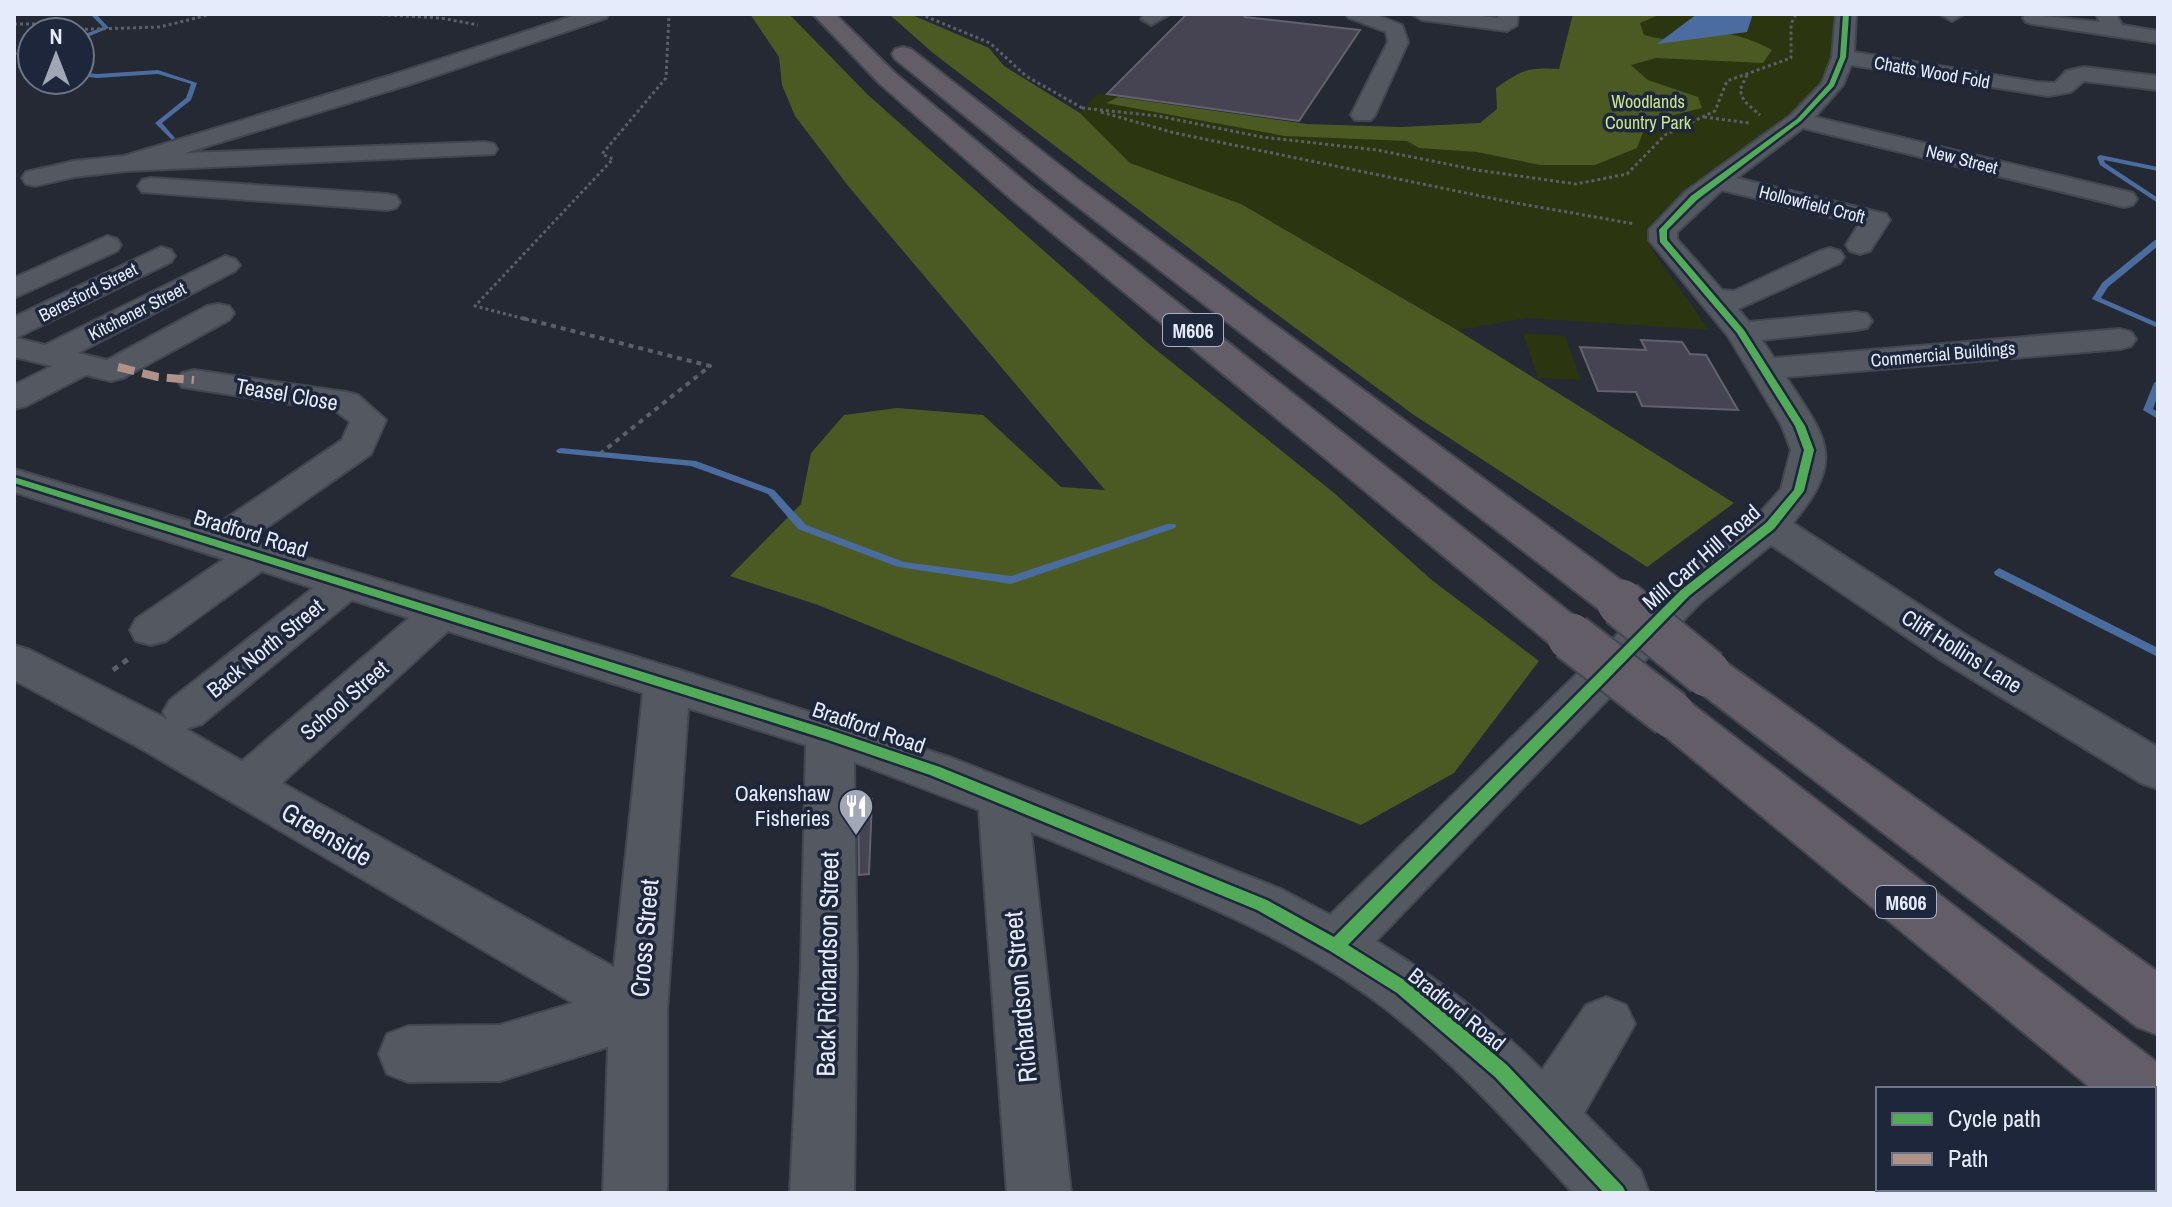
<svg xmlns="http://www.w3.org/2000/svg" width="2172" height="1207" viewBox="0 0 2172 1207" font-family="'Archivo Narrow',sans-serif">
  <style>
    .green { fill: #2b3510 }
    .forest { fill: #4b5a23 }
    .water { fill: #4a6c9e }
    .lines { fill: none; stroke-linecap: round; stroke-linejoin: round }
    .stream { fill: #4a6c9e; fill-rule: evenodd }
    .building { fill: #464353; stroke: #62626c; stroke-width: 2 }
    .minor-casing { stroke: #424650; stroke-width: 4 }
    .highway-casing { stroke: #424650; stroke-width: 4 }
    .path-far2 { stroke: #5b5f67; stroke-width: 3; stroke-dasharray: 3 3; stroke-linecap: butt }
    .path-far1 { stroke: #5b5f67; stroke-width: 4; stroke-dasharray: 5 5; stroke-linecap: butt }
    .path { stroke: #5b5f67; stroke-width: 5; stroke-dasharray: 6 6; stroke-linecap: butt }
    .minor { fill: #545861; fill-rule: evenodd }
    .highway { fill: #625d67; fill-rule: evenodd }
    .highway-bridge-casing { stroke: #424650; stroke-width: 51; stroke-linecap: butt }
    .highway-bridge { stroke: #625d67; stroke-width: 47 }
    .quiet { stroke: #af9288; stroke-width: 8; stroke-dasharray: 17 8; stroke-linecap: butt }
    .cycleway-casing { stroke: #1d263b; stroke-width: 5 }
    .cycleway { fill: #51ab58; fill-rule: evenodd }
    .labels { text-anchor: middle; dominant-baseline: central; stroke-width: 7; stroke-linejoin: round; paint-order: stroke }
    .far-street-label { font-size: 18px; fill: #e5ebfa; stroke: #1d263b }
    .far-park-label { font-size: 18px; fill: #c8e486; stroke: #1d263b }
    .shield { fill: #1d263b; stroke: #a9b0c1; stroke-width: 2 }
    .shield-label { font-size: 20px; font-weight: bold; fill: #e5ebfa }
    .street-label { font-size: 22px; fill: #e5ebfa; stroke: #1d263b }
    .poi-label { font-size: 22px; fill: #e5ebfa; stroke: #1d263b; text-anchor: end }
    .near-street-label { font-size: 26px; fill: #e5ebfa; stroke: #1d263b }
  </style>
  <rect width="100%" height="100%" fill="#242934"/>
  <g class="green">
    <path d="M1573 14H1846L1832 85 1663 230 1651 248 1709 330 1527 318 1457 330 1241 204 1129 163 1080 113 1098 93 1285 136 1509 128 1559 69Z"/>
    <path d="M1523 333 1565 336 1581 380 1538 378Z"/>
  </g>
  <g class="forest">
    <path d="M750 14H789L868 95 1149 344 1334 493 1433 581 1539 661 1454 773 1361 825 818 605 730 576 801 504 811 453 844 415 897 408 983 415 1061 487 1105 490 849 187 795 116 782 85 779 57Z"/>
    <path d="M889 14H910L989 48 1004 66 1080 113 1130 163 1241 204 1457 330 1734 503 1647 567 1414 415 1248 293 933 53Z"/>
    <path d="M1573 14H1661L1640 23 1644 35C1676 45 1688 33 1718 33 1737 34 1756 41 1772 50L1763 63 1656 58 1631 65 1648 80 1698 97 1702 108 1647 122 1637 148 1595 165H1540L1477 152 1419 148 1407 141 1285 136 1106 103 1118 97 1307 124 1401 127 1480 123 1497 109 1496 88C1522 70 1527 67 1559 69Z"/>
  </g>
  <path class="water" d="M1697 14H1753L1747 32 1657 44Z"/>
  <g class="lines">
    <g class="stream">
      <path d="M90 14H96L109 28 80 40V36L103 27Z"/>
      <path d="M32 57V62L25 66 32 67V71L18 68V66Z"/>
      <path d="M158 70 197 83 191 100 162 123 175 138 172 140 155 123 186 98 191 84 158 74 97 78 80 76V72L97 74Z"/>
      <path d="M2100 155 2158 167V171L2104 160 2105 163 2158 198V203L2100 165 2097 157Z"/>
      <path d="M2155 240H2158V246L2108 287 2101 298 2158 323V328L2092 299 2102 283Z"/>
      <path d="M2158 380V395L2153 409 2158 412V419L2143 410 2154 383Z"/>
      <path d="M561 448 696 461 774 490 806 525 904 562 1011 576 1167 524H1175L1176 526 1175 528 1011 584 898 567 798 529 768 494 691 466 558 453 556 451 558 449Z"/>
      <path d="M1999 568 2158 648V657L1995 575 1994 572Z"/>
    </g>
  </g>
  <g class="building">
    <path d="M1187 14H1244L1245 17 1360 30 1299 121 1107 94Z"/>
    <path d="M1641 340 1682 342 1690 354 1706 355 1738 410 1642 406 1636 392 1598 391 1580 347 1646 350Z"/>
    <path d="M872 799 869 874 859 875 858 800Z"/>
  </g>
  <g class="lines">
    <g class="minor-casing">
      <g id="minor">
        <path d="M579 14H609L606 18 411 84 185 153 485 142 494 144 497 149 494 154 126 171 74 177 35 186 26 184 22 178 26 172 74 161 124 156 395 74Z"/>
        <path d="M1145 14H1170L1151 25 1141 19Z"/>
        <path d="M1346 14H1374L1402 25 1408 42 1375 115 1371 120H1355L1351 115 1388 42 1386 32 1349 18Z"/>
        <path d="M1412 14H1468L1498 18V14H1518L1517 25 1507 31 1422 20Z"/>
        <path d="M1836 14H1856L1854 52 2037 82 2055 83 2066 71 2084 67 2158 76V90L2084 81 2071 92 2048 96 1851 65 1843 85 1815 117 2133 193 2137 199 2133 205 2124 207 1803 128 1737 178 1886 214 1890 220 1870 251 1860 254 1850 251 1846 245 1859 224 1722 190 1677 232V239L1722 290 1734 291 1820 251 1830 248 1840 251 1844 257 1840 263 1738 309 1749 322 1856 312 1867 314 1872 321 1867 328 1856 330 1762 340 1774 358 2120 329 2131 332 2136 339 2131 346 2120 349 1786 377C1827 440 1846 458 1793 523L1969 637 2158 747V789L2141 783 1939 659 1771 545 1700 603 1376 941C1436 977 1493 1021 1542 1070L1586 1005 1606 997 1626 1005 1635 1024 1584 1113 1640 1170 1649 1193H1573C1513 1128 1454 1061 1383 1007 1279 927 1151 883 1031 832L1071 1193H1007L979 810 854 762 857 968 854 1193H790L801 968 806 745 688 708 667 1011V1193H603L608 1047 500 1081 408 1082 387 1074 379 1054 387 1034 408 1026 500 1025 573 1003 140 748 14 680V645L30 650 167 719 163 712 170 700 313 588 262 571 166 641 151 645 136 641 130 630 136 619 224 559 14 492V469L212 528 342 440 350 422 336 411 182 387 177 380 182 373 194 370 346 392 358 395 386 420 371 454 249 540 683 671 952 758 1281 889 1330 915 1670 583 1756 517 1781 489 1791 450 1782 426 1728 336 1649 240V230L1685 192 1791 115 1822 83 1832 57ZM352 600 409 618 242 761 186 729 202 724ZM448 631 643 693 614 967 282 783Z"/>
        <path d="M1940 14H1961L1962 15 1952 21Z"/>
        <path d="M2026 14 2100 22 2096 14H2116L2122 25 2158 31V43L2033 24 2026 22 2023 18Z"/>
        <path d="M151 178 387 194 396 196 400 202 396 208 387 210 142 192 138 186 142 180Z"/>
        <path d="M107 236 117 239 121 245 117 251 14 298V278Z"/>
        <path d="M161 247 171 250 175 256 171 262 16 338 45 345 225 256 235 259 240 265 235 271 78 353 107 360 207 306 218 304 229 306 234 313 229 320 123 378 111 381 86 375 26 406 14 409V385L52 366 14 357V317Z"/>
      </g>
    </g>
    <g class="highway-casing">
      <g id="highway">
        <path d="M813 14H835L896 74 1030 186 1587 626 1594 637 1587 648 1571 653 1555 648 1010 198 880 84Z"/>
        <path d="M903 47 911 49 1076 178 1637 592 1643 603 1637 614 1621 618 1605 614 1056 190 895 59 892 54 895 49Z"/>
        <path d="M1707 656 1724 661 2158 972V1035L2137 1027 1690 685 1684 673 1690 661Z"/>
        <path d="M1671 696 1688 701 2158 1063V1113L2154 1115V1089H2092L1654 727 1647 714 1654 701Z"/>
      </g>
    </g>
    <g class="path-far2">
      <path d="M370 14 441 18 478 25"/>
      <path d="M920 14 990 43 1026 76 1084 109"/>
      <path d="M14 24H68L57 32"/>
      <path d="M61 30 160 27 212 14"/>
      <path d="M14 54 32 45"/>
      <path d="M1747 75 1740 90 1744 101 1760 115"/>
      <path d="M1082 108 1158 116 1262 137 1377 150 1477 170 1576 184 1627 174 1665 135 1715 111 1727 81 1791 58V24L1796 14"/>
      <path d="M1101 112 1175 133 1510 202 1635 224"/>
      <path d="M1704 117 1749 123"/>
      <path d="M529 320 475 306 613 159 602 154 666 78 669 14"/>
    </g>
    <path class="path-far1" d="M522 318 710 366 601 453"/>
    <path class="path" d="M113 670 131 657"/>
    <use href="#minor" class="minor"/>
    <use href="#highway" class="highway"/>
    <g class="highway-bridge-casing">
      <g id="highway-bridge">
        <path d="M1621 603 1707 673"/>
        <path d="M1571 637 1671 714"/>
      </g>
    </g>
    <use href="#highway-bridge" class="highway-bridge"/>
    <path class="quiet" d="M118 367 158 377 194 380"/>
    <g class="cycleway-casing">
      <path id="cycleway" d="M1843 14H1849L1846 57 1834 86 1801 121 1697 200 1667 230V240L1744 330 1805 426 1814 450 1804 491 1774 529 1689 596 1348 945 1409 983 1507 1065 1623 1187 1626 1193H1604L1495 1077 1397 993 1330 951 1257 910 930 775 825 739 14 483V477L830 730 940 767 1267 900 1334 937 1681 590 1766 523 1794 490 1804 450 1795 426 1737 333 1660 242 1659 230 1691 196 1797 119 1829 84 1840 57Z"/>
    </g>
    <use href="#cycleway" class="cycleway"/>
  </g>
  <defs>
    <g id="restaurant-pin" transform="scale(1.8)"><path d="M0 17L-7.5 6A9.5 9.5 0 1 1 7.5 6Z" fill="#a1a7b5" stroke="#1d263b"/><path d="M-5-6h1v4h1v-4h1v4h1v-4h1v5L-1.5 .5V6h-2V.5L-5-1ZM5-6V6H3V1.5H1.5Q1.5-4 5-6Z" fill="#fff"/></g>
  </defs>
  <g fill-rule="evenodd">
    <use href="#restaurant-pin" x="856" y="806"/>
  </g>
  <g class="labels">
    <g class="far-street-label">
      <text transform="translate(1932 72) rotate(10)">Chatts Wood Fold</text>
      <text transform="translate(1962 159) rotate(14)">New Street</text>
      <text transform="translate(1812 204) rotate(14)">Hollowfield Croft</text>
      <text transform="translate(88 292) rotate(-27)">Beresford Street</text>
      <text transform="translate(137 311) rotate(-27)">Kitchener Street</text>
      <text transform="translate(1943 354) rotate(-5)">Commercial Buildings</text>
    </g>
    <g class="far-park-label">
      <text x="1648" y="101">Woodlands<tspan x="1648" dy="21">Country Park</tspan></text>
    </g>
    <g class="shield">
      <rect x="1163" y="314" width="60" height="32" rx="6"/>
      <rect x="1876" y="886" width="60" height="32" rx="6"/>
    </g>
    <g class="shield-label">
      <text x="1193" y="330">M606</text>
      <text x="1906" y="902">M606</text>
    </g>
    <g class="street-label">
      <text transform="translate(287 394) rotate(10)">Teasel Close</text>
      <text transform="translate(251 533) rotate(17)">Bradford Road</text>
      <text transform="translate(1701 557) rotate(-41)">Mill Carr Hill Road</text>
      <text transform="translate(265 648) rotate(-39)">Back North Street</text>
      <text transform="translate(1962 651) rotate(32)">Cliff Hollins Lane</text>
      <text transform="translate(344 700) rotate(-41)">School Street</text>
      <text transform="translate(869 727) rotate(19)">Bradford Road</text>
      <text transform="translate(1457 1009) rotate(39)">Bradford Road</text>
    </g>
    <g class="poi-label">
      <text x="830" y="793">Oakenshaw<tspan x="830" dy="25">Fisheries</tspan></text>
    </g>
    <g class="near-street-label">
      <text transform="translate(327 834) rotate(30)">Greenside</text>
      <text transform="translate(644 938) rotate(-85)">Cross Street</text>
      <text transform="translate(827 964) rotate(-89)">Back Richardson Street</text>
      <text transform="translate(1020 997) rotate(-95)">Richardson Street</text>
    </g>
  </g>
  <rect width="2172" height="1207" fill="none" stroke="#e5ebfa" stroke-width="32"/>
  <rect x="1876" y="1087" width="280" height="104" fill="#1d263b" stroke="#6d7587" stroke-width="2"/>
  <rect x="1892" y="1113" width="40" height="12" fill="#51ab58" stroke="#6d7587" stroke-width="2"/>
  <text x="1948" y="1127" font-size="24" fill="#e5ebfa">Cycle path</text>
  <rect x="1892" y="1153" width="40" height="12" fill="#af9288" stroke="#6d7587" stroke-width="2"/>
  <text x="1948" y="1167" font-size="24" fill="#e5ebfa">Path</text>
  <g transform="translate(56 56)"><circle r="38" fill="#1d263b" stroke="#6d7587" stroke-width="2"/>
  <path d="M0-6L14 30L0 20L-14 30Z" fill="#a1a7b5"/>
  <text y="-12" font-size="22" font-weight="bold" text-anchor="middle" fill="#e5ebfa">N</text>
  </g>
</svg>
